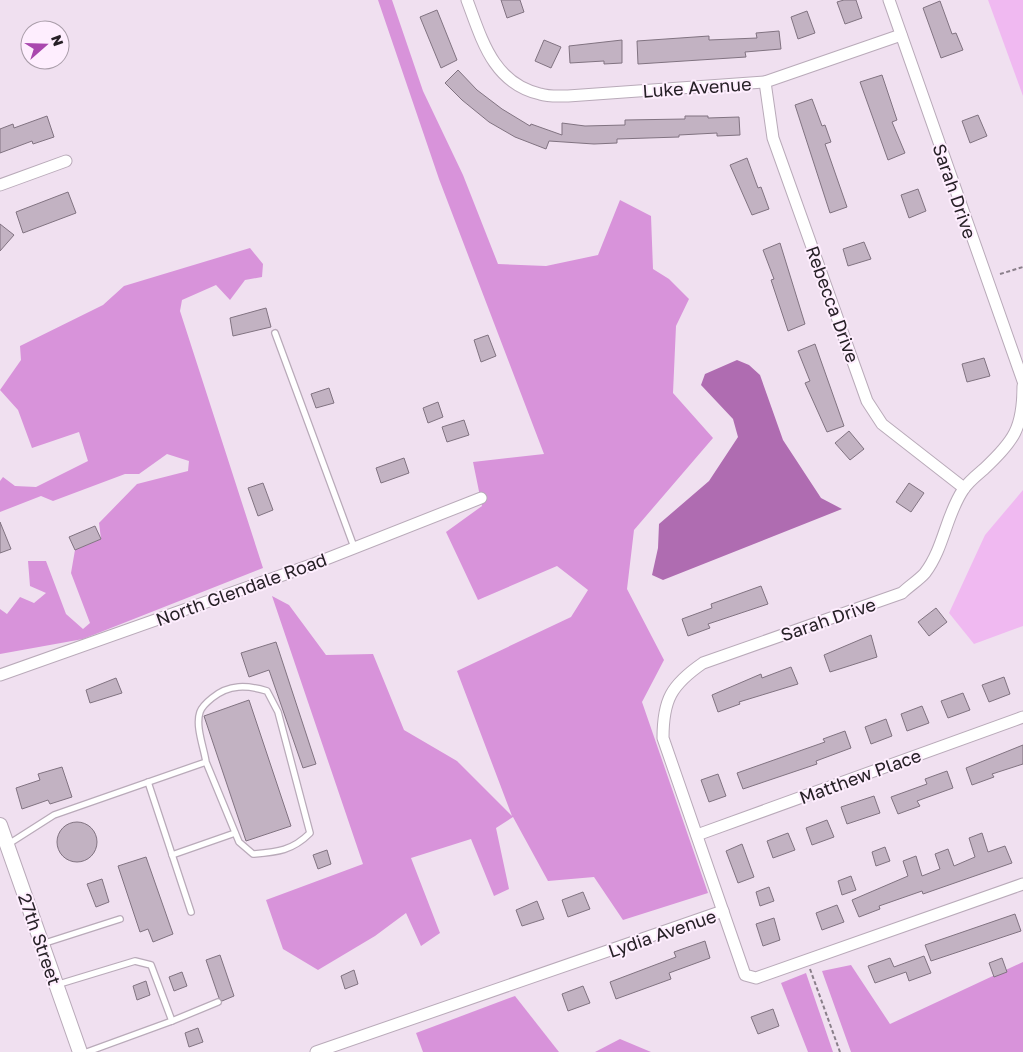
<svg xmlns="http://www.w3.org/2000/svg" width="1023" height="1052" viewBox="0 0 1023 1052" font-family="'Golos Text',sans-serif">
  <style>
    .green { fill: #f0b9f1 }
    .forest { fill: #d893da }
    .water { fill: #af6cb1 }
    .building { fill: #c2b2c2; stroke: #817381 }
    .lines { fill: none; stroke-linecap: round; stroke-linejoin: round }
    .service-casing { stroke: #b9aab9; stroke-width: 8 }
    .minor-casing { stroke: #b9aab9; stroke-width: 13 }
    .tertiary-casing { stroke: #b9aab9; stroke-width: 16 }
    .path { stroke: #8a7f8a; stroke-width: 2; stroke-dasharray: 4 2.5; stroke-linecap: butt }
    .service { stroke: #fff; stroke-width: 5.5 }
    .minor { stroke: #fff; stroke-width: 11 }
    .tertiary { stroke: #fff; stroke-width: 14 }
    .labels { text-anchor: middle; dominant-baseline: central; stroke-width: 4; stroke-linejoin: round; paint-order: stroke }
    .street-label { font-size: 18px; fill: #262026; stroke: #feeefe }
  </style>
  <rect width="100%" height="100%" fill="#f0e0f0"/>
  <g class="green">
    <path d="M988 0H1023V96Z"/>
    <path d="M1023 490V626L974 644 949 613 985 535Z"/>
  </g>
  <g class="forest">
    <path d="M378 0H392L423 91 463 175 498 264 546 266 598 255 620 200 651 216 653 269 669 279 689 299 676 326 673 393 713 438 634 530 627 589 664 660 642 702 708 893 623 920 594 877 548 881 513 817 496 828 509 889 494 896 471 839 411 858 440 933 421 946 406 913 375 936 318 970 283 949 266 900 363 864 272 596 289 605 326 655 373 654 404 730 457 761 512 816 457 671 571 617 588 590 557 566 478 600 446 532 482 506 473 462 544 454 439 179Z"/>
    <path d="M250 248 263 264 262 277 245 280 230 300 216 285 182 300 180 311 263 568 83 639 0 654V609L7 614 20 597 34 603 46 593 30 586 28 561H46L66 614 83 629 90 623 71 573 75 550 101 539 99 523 137 484 188 471 189 461 167 454 139 474H125L53 501 41 496 0 512V481L3 477 15 486 36 487 88 461 79 432 32 448 18 410 0 390 21 360 20 346 103 305 124 286Z"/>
    <path d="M1023 962V1052H851L822 971 851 965 890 1024Z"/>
    <path d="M806 973 833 1052H834H808L781 983Z"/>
    <path d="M515 996 559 1052H423L416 1033Z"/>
    <path d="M620 1039 651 1052H595Z"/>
  </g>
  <path class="water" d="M737 360 749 365 760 375 783 440 821 498 842 509 663 580 652 575 658 548 659 524 709 481 738 437 733 419 701 385 705 374Z"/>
  <g class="building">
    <path d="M501 0H520L524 12 507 18Z"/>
    <path d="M844 0H856L862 18 845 24 837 2Z"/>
    <path d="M940 1 952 34 956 33 963 50 941 58 923 8Z"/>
    <path d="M437 10 457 60 441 68 420 17Z"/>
    <path d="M807 11 815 33 798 39 791 17Z"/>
    <path d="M779 31 781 49 745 52 746 57 638 64 637 41 709 36V40L757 38 756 33Z"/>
    <path d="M544 40 561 47 551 68 535 61Z"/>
    <path d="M622 40V63L604 64V61L570 63 569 46Z"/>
    <path d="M458 70 477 90 502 109 530 126 531 124 562 135V123L585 126 625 125V120L685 119V116H708V118L739 117 740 135 717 136V133L679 135V137L617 139V143L594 144 549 141 546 149 515 137 489 122 462 100 445 83Z"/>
    <path d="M882 75 897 120 892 122 905 153 888 160 860 82Z"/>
    <path d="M812 99 822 126 825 125 831 142 825 144 847 207 830 213 795 105Z"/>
    <path d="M978 115 987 136 970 143 962 121Z"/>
    <path d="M47 116 54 137 33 144 32 141 0 153V129L13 124 14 128Z"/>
    <path d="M747 158 758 188 761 187 769 209 752 215 730 165Z"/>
    <path d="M918 189 926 211 909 218 901 195Z"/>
    <path d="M68 192 76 213 23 233 16 212Z"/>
    <path d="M0 224 14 235 0 251Z"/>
    <path d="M864 242 871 259 848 266 843 249Z"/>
    <path d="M780 243 805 324 788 331 771 280 774 279 763 250Z"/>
    <path d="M266 308 271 327 233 336 230 318Z"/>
    <path d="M488 335 496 356 481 362 474 340Z"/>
    <path d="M815 344 844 426 827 432 805 383 810 381 798 351Z"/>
    <path d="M984 358 990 376 967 382 962 364Z"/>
    <path d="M329 388 334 403 316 408 311 394Z"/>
    <path d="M438 402 443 417 428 423 423 408Z"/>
    <path d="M464 420 469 435 447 442 442 427Z"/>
    <path d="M849 431 864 449 850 460 835 443Z"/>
    <path d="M404 458 409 473 381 483 376 468Z"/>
    <path d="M263 483 273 510 258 516 248 488Z"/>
    <path d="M909 483 924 493 911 512 896 502Z"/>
    <path d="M0 522 11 549 0 553Z"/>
    <path d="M95 526 101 539 75 550 69 537Z"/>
    <path d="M761 586 768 604 708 624 710 628 688 636 682 619 712 608 711 604Z"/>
    <path d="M936 608 947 622 929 636 918 622Z"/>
    <path d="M871 635 877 657 830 672 824 655Z"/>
    <path d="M276 642 316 764 303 768 269 670 249 677 241 653Z"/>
    <path d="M791 667 798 684 739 702 740 704 718 712 712 695 761 674 762 678Z"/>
    <path d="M1004 677 1010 694 989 702 982 685Z"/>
    <path d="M116 678 122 693 90 703 86 690Z"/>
    <path d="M963 693 970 710 948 718 941 701Z"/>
    <path d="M249 700 291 826 246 841 204 716Z"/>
    <path d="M922 706 929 723 907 731 901 714Z"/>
    <path d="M886 719 892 736 871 744 865 727Z"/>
    <path d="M845 731 851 748 816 761 817 764 743 789 737 773 825 742 823 739Z"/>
    <path d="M1023 745V764L992 774 994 777 972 785 966 768Z"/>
    <path d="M62 767 72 797 50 804 48 800 22 809 16 788 40 780 38 774Z"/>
    <path d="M947 771 953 788 917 801 920 806 898 814 891 797 927 784 925 779Z"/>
    <path d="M718 774 726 796 709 802 701 780Z"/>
    <path d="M874 796 880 813 847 824 841 807Z"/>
    <path d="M827 820 834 837 812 845 806 828Z"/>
    <circle cx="77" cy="842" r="20"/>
    <path d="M788 833 795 850 773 858 767 841Z"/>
    <path d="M982 833 988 852 1005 846 1012 863 923 894 922 891 879 906 880 909 859 917 852 900 908 876 903 861 916 856 922 876 940 869 935 854 948 849 954 866 975 857 969 838Z"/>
    <path d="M742 844 754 877 738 883 726 851Z"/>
    <path d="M885 847 890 861 876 866 872 852Z"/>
    <path d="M327 850 331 864 318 869 313 855Z"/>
    <path d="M146 857 173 934 153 942 148 929 140 932 118 866Z"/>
    <path d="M851 876 856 890 842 895 838 881Z"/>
    <path d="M102 879 109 902 96 907 87 884Z"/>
    <path d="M769 887 774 901 760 906 756 892Z"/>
    <path d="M583 892 590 909 568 917 562 900Z"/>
    <path d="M537 901 544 919 522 926 516 910Z"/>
    <path d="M837 905 844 922 822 930 816 913Z"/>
    <path d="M1015 914 1021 931 931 961 925 945Z"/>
    <path d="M774 918 780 940 763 946 756 924Z"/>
    <path d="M705 941 710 958 669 973 671 979 616 999 610 982 676 957 674 952Z"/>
    <path d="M220 955 234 996 222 1001 219 998 206 960Z"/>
    <path d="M924 956 931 973 909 981 906 972 875 983 868 966 890 958 894 967Z"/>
    <path d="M1002 958 1007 972 994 977 989 963Z"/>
    <path d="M354 970 358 984 345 989 341 976Z"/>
    <path d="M182 972 187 986 174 991 169 977Z"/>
    <path d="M146 981 150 995 137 1000 133 986Z"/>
    <path d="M583 986 590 1003 568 1011 562 994Z"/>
    <path d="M773 1009 779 1026 758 1034 751 1017Z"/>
    <path d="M198 1028 203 1042 189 1047 185 1033Z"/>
  </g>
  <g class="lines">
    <g class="service-casing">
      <g id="service">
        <path d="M275 333 354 547"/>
        <path d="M148 782 191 912"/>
        <path d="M7 845 54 815 206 762 239 842 253 854C277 852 292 851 310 833L278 712 267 691C247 685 229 684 212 698 207 702 202 706 200 712 195 726 204 748 206 762"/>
        <path d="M172 855 235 833"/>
        <path d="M42 944 120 919"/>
        <path d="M56 985 135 961 151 965 172 1021"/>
        <path d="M87 1052 172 1021 218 1002"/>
      </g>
    </g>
    <g class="minor-casing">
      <g id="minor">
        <path d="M467 0C482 40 493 83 540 94 549 97 559 96 568 96L765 82 901 35"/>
        <path d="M889 0 1023 381"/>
        <path d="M765 82 773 138 867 401 882 424 964 488"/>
        <path d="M0 185 66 161"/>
        <path d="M1023 386C1023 428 1014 441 984 469 977 475 968 482 963 490 946 515 944 548 925 573 919 580 909 586 902 593L703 663C671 685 663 700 663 738L745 975 756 978 1023 884"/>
        <path d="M0 675 311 565 481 498"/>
        <path d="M697 835 1023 717"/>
        <path d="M316 1052 723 911"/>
      </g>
    </g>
    <g class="tertiary-casing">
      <path id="tertiary" d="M0 825 80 1052"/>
    </g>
    <g class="path">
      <path d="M1000 274 1023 267"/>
      <path d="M810 969 840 1052"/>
    </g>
    <use href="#service" class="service"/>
    <use href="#minor" class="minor"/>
    <use href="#tertiary" class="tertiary"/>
  </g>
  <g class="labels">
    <g class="street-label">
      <text transform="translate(697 87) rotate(-4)">Luke Avenue</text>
      <text transform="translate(955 191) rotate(71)">Sarah Drive</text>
      <text transform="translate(833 304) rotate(70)">Rebecca Drive</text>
      <text transform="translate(241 589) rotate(-20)">North Glendale Road</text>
      <text transform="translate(828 619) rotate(-19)">Sarah Drive</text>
      <text transform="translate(860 776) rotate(-20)">Matthew Place</text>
      <text transform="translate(662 933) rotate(-19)">Lydia Avenue</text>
      <text transform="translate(40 939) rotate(71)">27th Street</text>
    </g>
  </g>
  <g transform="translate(45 45) rotate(70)"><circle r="24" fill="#feeefe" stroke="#a89ca8"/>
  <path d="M0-4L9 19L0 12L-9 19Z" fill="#a947ae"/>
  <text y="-8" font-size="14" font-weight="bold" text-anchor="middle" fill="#262026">N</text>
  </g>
</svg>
